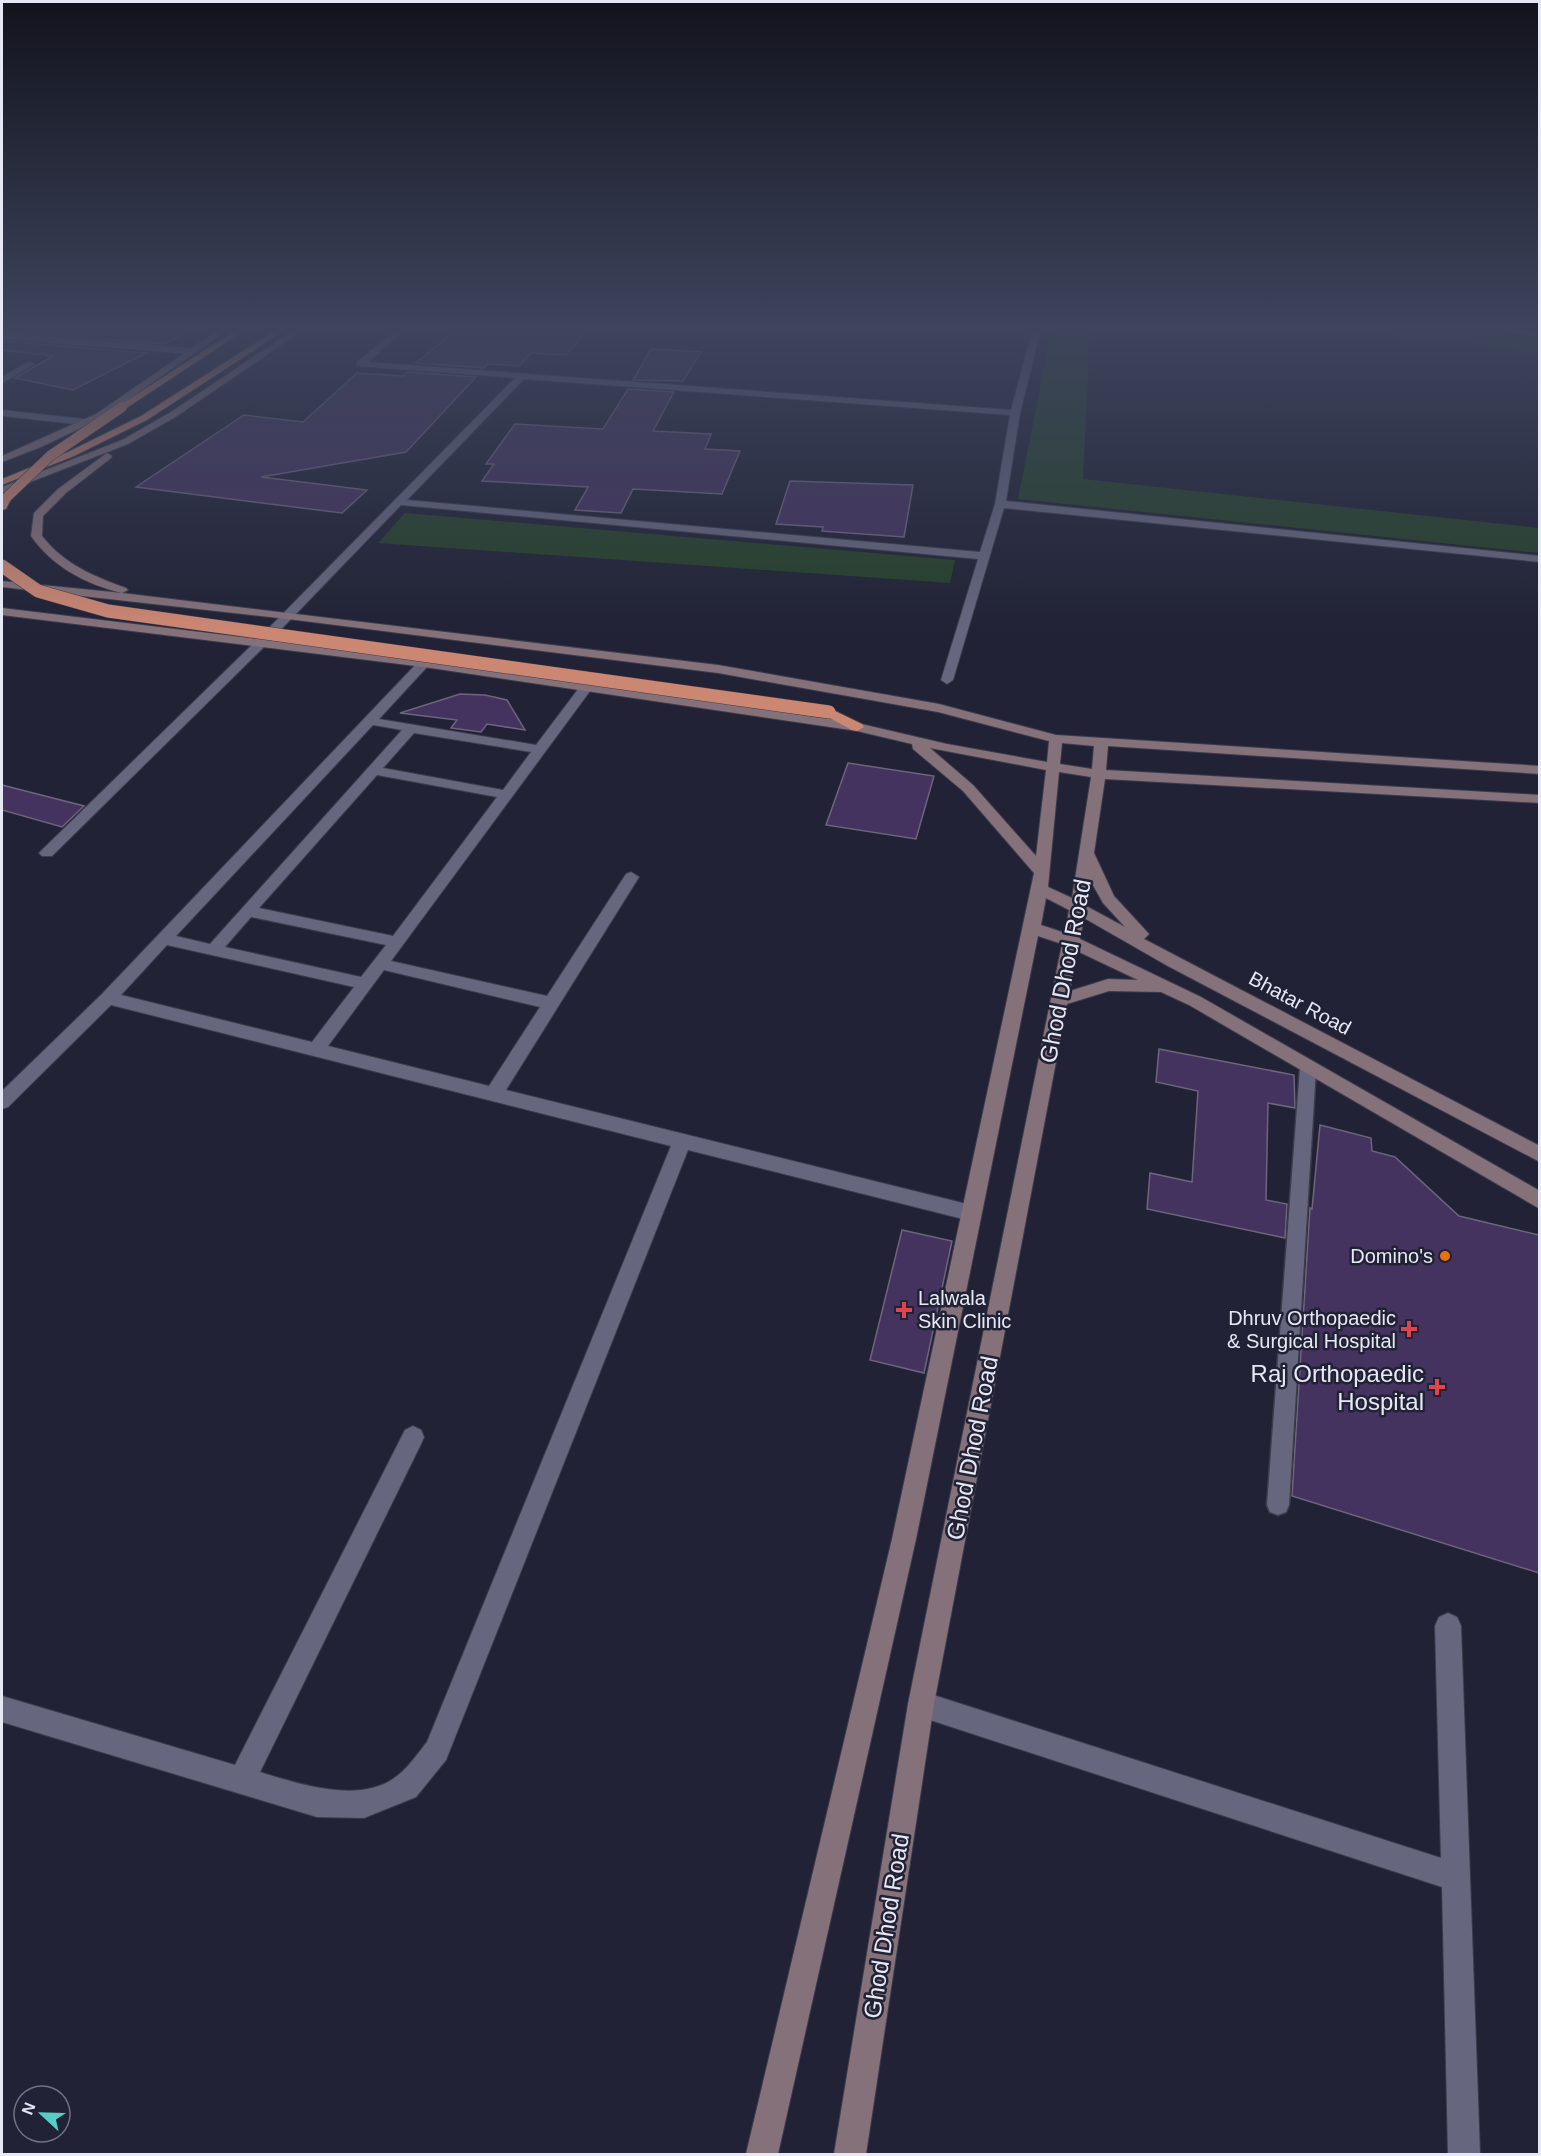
<svg xmlns="http://www.w3.org/2000/svg" width="1541" height="2156" viewBox="0 0 1541 2156" font-family="Arial,sans-serif">
  <style>
    .green { fill: #264229 }
    .building { fill: #44335e; stroke: #6d657c; stroke-width: 1.5 }
    .lines { fill: none; stroke-linecap: round; stroke-linejoin: round }
    .lane-casing { stroke: #3b3c4c; stroke-width: 3 }
    .street-casing { stroke: #3b3c4c; stroke-width: 2 }
    .secondary-casing { stroke: #3b3c4c; stroke-width: 2 }
    .highway-casing { stroke: #3b3c4c; stroke-width: 2 }
    .lane { fill: #66677e; fill-rule: evenodd }
    .street { fill: #66677e; fill-rule: evenodd }
    .secondary { fill: #85717a; fill-rule: evenodd }
    .highway { fill: #cc8772; fill-rule: evenodd }
    .highway-bridge-far1-casing { stroke: #3b3c4c; stroke-width: 11; stroke-linecap: butt }
    .highway-bridge-casing { stroke: #3b3c4c; stroke-width: 14; stroke-linecap: butt }
    .highway-bridge-far1 { stroke: #cc8772; stroke-width: 10 }
    .highway-bridge { stroke: #cc8772; stroke-width: 13 }
    .food-dot { fill: #e8710a; stroke: #212235; stroke-width: 2 }
    .health-dot { fill: #e0444e; stroke: #212235; stroke-width: 2 }
    .labels { text-anchor: middle; dominant-baseline: central; stroke-width: 5; stroke-linejoin: round; paint-order: stroke }
    .street-label { font-size: 20px; fill: #e7e8f5; stroke: #212235 }
    .poi-label { font-size: 20px; fill: #e7e8f5; stroke: #212235; text-anchor: end }
    .near-street-label { font-size: 24px; fill: #e7e8f5; stroke: #212235 }
    .near-poi-label { font-size: 24px; fill: #e7e8f5; stroke: #212235; text-anchor: end }
  </style>
  <rect width="100%" height="100%" fill="#212235"/>
  <g class="green">
    <path d="M1052 328H1090L1083 479 1539 528V553L1018 499Z"/>
    <path d="M1288 328H1466L1539 340V355L1461 341Z"/>
    <path d="M405 513 955 560 950 583 378 543Z"/>
  </g>
  <g class="building">
    <path d="M2 328H195L164 344 2 331Z"/>
    <path d="M459 328H589L566 355 531 353 519 366 488 364 484 368 416 363Z"/>
    <path d="M2 341 146 353 73 390 15 378 53 356 2 350Z"/>
    <path d="M651 349 701 352 683 381 633 380Z"/>
    <path d="M407 372 476 377 406 452 261 477 367 490 342 513 136 487 244 415 303 422 357 373 403 376Z"/>
    <path d="M628 389 674 392 653 431 711 434 705 449 740 451 722 494 633 489 621 513 575 510 588 487 482 481 494 464H486L515 424 603 429Z"/>
    <path d="M790 481 913 485 904 537 822 531 823 527 776 524Z"/>
    <path d="M460 694 485 695 507 700 525 730 487 724 481 732 451 728 457 720 400 713Z"/>
    <path d="M848 763 934 776 916 839 826 825Z"/>
    <path d="M2 785 84 806 62 827 2 810Z"/>
    <path d="M1159 1049 1294 1075 1295 1108 1268 1103 1266 1200 1287 1204 1285 1238 1147 1209 1150 1173 1192 1182 1198 1091 1156 1082Z"/>
    <path d="M1320 1125 1371 1138 1372 1151 1395 1157 1459 1216 1539 1235V1573L1292 1496 1310 1208 1312 1209Z"/>
    <path d="M902 1230 952 1241 924 1373 870 1360Z"/>
  </g>
  <g class="lines">
    <g class="lane-casing">
      <path id="lane" d="M1308 1062 1316 1068 1289 1505 1286 1512 1278 1515 1270 1512 1267 1505 1300 1068Z"/>
    </g>
    <g class="street-casing">
      <g id="street">
        <path d="M398 328H407L368 362 1011 410 1033 328H1041L1020 413 1006 501 1540 556V562L1004 508 953 680 947 684 941 680 978 559 401 505 265 646 52 856H42L39 853 42 850 257 640 515 378 357 366V362ZM524 379 1010 415 995 504 980 552 407 500Z"/>
        <path d="M1496 328 1540 332V337L1500 330Z"/>
        <path d="M2 333 190 348 194 351 190 354 2 339Z"/>
        <path d="M28 362 35 364 2 383V377Z"/>
        <path d="M2 410 84 419 89 422 84 425 2 416Z"/>
        <path d="M424 659 428 660V666L379 719 536 745 582 684 587 683 593 687 391 961 547 996 626 874 631 872 639 877 506 1090 971 1205 978 1207 981 1213 978 1219 971 1221 688 1150 446 1760 416 1797 364 1818 317 1817 2 1722V1696L235 1765 405 1430 413 1426 421 1430 424 1437 421 1444 260 1772C299 1784 361 1805 397 1776 409 1767 418 1753 427 1742L671 1146 111 1005 8 1107 2 1109V1091L102 994 420 660ZM373 725 402 730 210 944 176 936ZM414 733 531 752 503 790 383 768ZM377 775 497 797 393 936 259 908ZM251 917 386 945 361 977 225 947ZM167 945 354 987 312 1042 121 995ZM384 970 540 1007 489 1086 328 1046Z"/>
        <path d="M1448 1613 1457 1617 1461 1626 1480 2154H1448L1442 1887 921 1717 912 1713 908 1704 912 1695 921 1691 1441 1858 1435 1626 1439 1617Z"/>
      </g>
    </g>
    <g class="secondary-casing">
      <g id="secondary">
        <path d="M221 328H230L102 418 41 447 2 462V456L96 414Z"/>
        <path d="M297 328H306L177 416 128 444 2 493V487L122 440 171 412Z"/>
        <path d="M107 453 112 456 111 458 66 493 43 516 42 536C64 564 93 576 126 588L128 590 122 593 718 665 939 704 1056 735 1540 766V774L1108 746 1106 770 1540 795V803L1105 779 1094 853 1114 896 1149 934 1144 939 1540 1146V1162L1166 965 1084 918 1080 939 1201 997 1540 1191V1209L1189 1005 1161 992 1109 991 1067 1004 934 1704 866 2154H834L908 1704 1062 944 1038 936 916 1539 778 2154H746L892 1539 1034 873 963 791 913 749 912 744 857 731 424 667 2 615V608L424 659 857 723 947 744 1047 762 1049 741 938 712 718 673 288 619 2 587V581L122 593C85 584 53 567 31 536L34 513 58 489ZM1062 743 1094 746 1092 769 1060 764ZM930 748 1046 770 1036 856 973 785ZM1059 772 1091 777 1072 898 1048 887ZM1090 880 1103 903 1125 927 1086 906ZM1046 898 1069 910 1065 933 1041 925ZM1077 951 1138 980 1108 979 1070 991Z"/>
      </g>
    </g>
    <g class="highway-casing">
      <g id="highway">
        <path d="M239 328H248L125 409 117 407Z"/>
        <path d="M279 328H288L147 420 74 456 2 485V479L68 452 141 416Z"/>
        <path d="M7 494 12 497 6 509 2 510V498Z"/>
        <path d="M829 708 862 724 864 727 857 731 852 730 824 715 822 712Z"/>
      </g>
    </g>
    <use href="#lane" class="lane"/>
    <use href="#street" class="street"/>
    <use href="#secondary" class="secondary"/>
    <use href="#highway" class="highway"/>
    <g class="highway-bridge-far1-casing">
      <path id="highway-bridge-far1" d="M7 497 50 456 122 407"/>
    </g>
    <g class="highway-bridge-casing">
      <path id="highway-bridge" d="M2 566 38 591 108 611 829 712"/>
    </g>
    <use href="#highway-bridge-far1" class="highway-bridge-far1"/>
    <use href="#highway-bridge" class="highway-bridge"/>
  </g>
  <linearGradient id="sky" x2="0" y2="1"><stop stop-color="#12131d"/><stop offset="0.52" stop-color="#3d445c"/><stop offset="1" stop-color="#3d445c" stop-opacity="0"/></linearGradient>
  <rect width="1541" height="630" fill="url(#sky)"/>
  <circle class="food-dot" cx="1445" cy="1256" r="6"/>
  <g class="health-dot">
    <path d="M901 1301h6v6h6v6h-6v6h-6v-6h-6v-6h6z"/>
    <path d="M1406 1320h6v6h6v6h-6v6h-6v-6h-6v-6h6z"/>
    <path d="M1434 1378h6v6h6v6h-6v6h-6v-6h-6v-6h6z"/>
  </g>
  <g class="labels">
    <g class="street-label">
      <text transform="translate(1300 1003) rotate(28)">Bhatar Road</text>
    </g>
    <g class="poi-label">
      <text x="1433" y="1256">Domino's</text>
      <text x="918" y="1298" text-anchor="start">Lalwala<tspan x="918" dy="23">Skin Clinic</tspan></text>
      <text x="1396" y="1318">Dhruv Orthopaedic<tspan x="1396" dy="23">&amp; Surgical Hospital</tspan></text>
    </g>
    <g class="near-street-label">
      <text transform="translate(1065 971) rotate(-79)">Ghod Dhod Road</text>
      <text transform="translate(972 1448) rotate(-79)">Ghod Dhod Road</text>
      <text transform="translate(886 1926) rotate(-81)">Ghod Dhod Road</text>
    </g>
    <g class="near-poi-label">
      <text x="1424" y="1373">Raj Orthopaedic<tspan x="1424" dy="28">Hospital</tspan></text>
    </g>
  </g>
  <rect width="1541" height="2156" fill="none" stroke="#e7e8f5" stroke-width="6"/>
  <g transform="translate(42 2114) rotate(292)"><circle r="28" fill="#212235" stroke="#707182" stroke-width="1.5"/>
  <path d="M0-4.5L10 22L0 15L-10 22Z" fill="#55cec6"/>
  <text y="-9" font-size="16" font-weight="bold" text-anchor="middle" fill="#e7e8f5">N</text>
  </g>
</svg>
